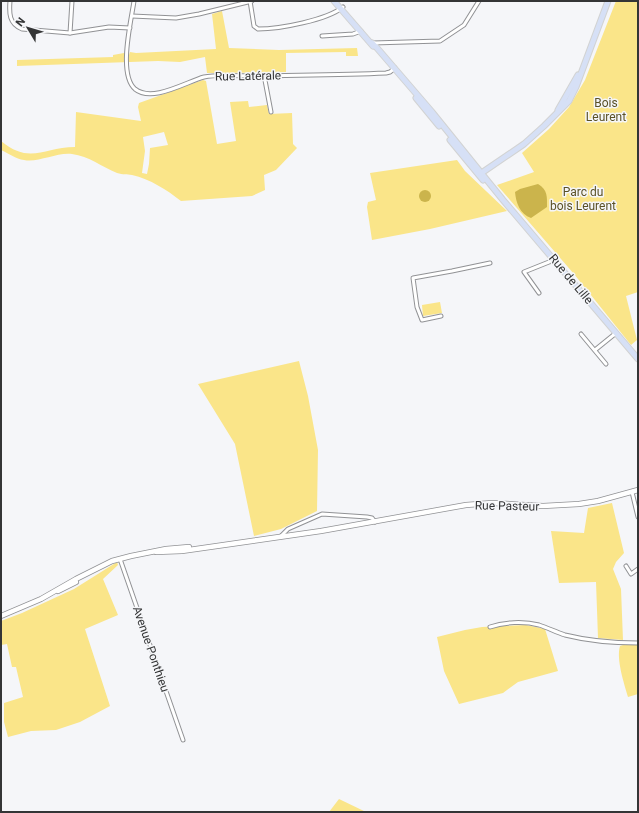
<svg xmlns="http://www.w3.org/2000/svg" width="639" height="813" viewBox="0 0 639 813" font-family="Roboto,sans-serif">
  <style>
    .green { fill: #fae589; fill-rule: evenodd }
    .water { fill: #cbb44c }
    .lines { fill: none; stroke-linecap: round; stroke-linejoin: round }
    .street-casing { stroke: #919295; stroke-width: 5 }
    .secondary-casing { stroke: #919295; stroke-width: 6 }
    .primary-casing { stroke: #d2d3d3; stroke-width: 7 }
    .street { stroke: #fff; stroke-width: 3 }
    .secondary { stroke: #fff; stroke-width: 4.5 }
    .primary { stroke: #d6e0f6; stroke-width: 5 }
    .labels { text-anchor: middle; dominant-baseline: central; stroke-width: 3; stroke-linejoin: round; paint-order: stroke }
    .street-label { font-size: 12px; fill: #343536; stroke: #f5f6f9 }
    .park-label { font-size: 12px; fill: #5a5126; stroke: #f5f6f9 }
  </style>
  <rect width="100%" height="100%" fill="#f5f6f9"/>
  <g class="green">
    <path d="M616 1H638V292L626 296 637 340 631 345 574 274 497 185 534 172 522 153 549 129 569 107 585 80Z"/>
    <path d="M222 11 229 48 279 50 357 48 358 56H346V52L286 53V72L207 73 205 57 180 62 158 61 17 66V60L113 57V55L124 53 129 55 130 52 136 53 216 49 212 14Z"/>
    <path d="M203 80 206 81 217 144 236 141 230 102 248 101 249 107 267 105 269 114 292 113 293 144 297 148 276 170 264 175 265 190 252 196 181 201C167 190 150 179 132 175 127 174 123 175 117 173 102 167 89 156 72 154 57 152 38 163 24 160 16 159 8 153 1 150V141C30 165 44 147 75 147L76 112 141 121 138 107 139 103ZM164 132 168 145 150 148 149 164 147 174 142 173 145 151 143 137Z"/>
    <path d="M457 160 465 171 507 211 430 229 372 240 367 207 368 202 376 200 370 173Z"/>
    <path d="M440 302 442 313 423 316 422 305Z"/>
    <path d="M299 361 308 396 318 450 317 511 281 529 254 536 235 444 198 384Z"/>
    <path d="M612 503 624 553 616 562 613 569 621 589 623 640 598 638 596 582 559 583 551 531 584 533 588 508Z"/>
    <path d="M117 562 118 565 103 579 118 615 85 629 110 706 80 722 56 730 31 731 8 737 4 722V703L23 697 16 667H12L7 644 1 645V621L22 613 74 589Z"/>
    <path d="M526 625 545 629 558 671 518 682 503 693 459 704 444 671 437 637 465 630 482 627Z"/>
    <path d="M638 644V694L628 697C624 683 616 659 620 646L623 645Z"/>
    <path d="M339 799 366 812H329Z"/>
  </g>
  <g class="water">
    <path d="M538 184C548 190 547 197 547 207L531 218C520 214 516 203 515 192L520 189Z"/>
    <circle cx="425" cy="196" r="6"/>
  </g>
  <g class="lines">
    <g class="street-casing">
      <g id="street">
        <path d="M10 1C9 13 9 24 22 29L70 33 109 27 130 28"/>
        <path d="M134 1C131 22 118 74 135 89 152 103 186 82 204 77 216 74 242 76 256 76 299 75 342 75 386 73L390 72 395 68"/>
        <path d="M250 1 254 26 258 29C280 29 327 20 343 7"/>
        <path d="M132 16 176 18 199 14 252 1"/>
        <path d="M70 33 72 1"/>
        <path d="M322 36 353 34 361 31"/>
        <path d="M373 43 440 41 464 25 479 1"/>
        <path d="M264 75 271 112"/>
        <path d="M539 293 524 272 549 262 554 259"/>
        <path d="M441 316 422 320 417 307 413 278 452 271 490 263"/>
        <path d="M581 334 606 364"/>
        <path d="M595 350 616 333"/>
        <path d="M632 492 638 517"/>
        <path d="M281 536 288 529 322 514 367 517 372 518 375 522"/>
        <path d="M120 559 183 740"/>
        <path d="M626 566 631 574 638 569"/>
        <path d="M490 627C504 622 524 621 539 625 548 628 556 632 565 635 589 641 614 643 638 643"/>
      </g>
    </g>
    <g class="secondary-casing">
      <g id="secondary">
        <path d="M156 552 182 551 321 531 466 505 492 503 543 506 579 504 598 501 638 490"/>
        <path d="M58 591 76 582"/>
        <path d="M1 616 41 599 76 579 112 561 131 556 166 549 189 547"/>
      </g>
    </g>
    <g class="primary-casing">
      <g id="primary">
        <path d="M334 1 373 46"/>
        <path d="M372 43 377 48 432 112 503 200 638 359"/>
        <path d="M416 98 439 126"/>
        <path d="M558 110 578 75"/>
        <path d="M450 140 483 180"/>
        <path d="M480 174 524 144 544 126 569 101 576 87 608 1"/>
      </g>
    </g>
    <use href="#street" class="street"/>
    <use href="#secondary" class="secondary"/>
    <use href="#primary" class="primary"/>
  </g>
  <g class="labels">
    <g class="street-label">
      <text transform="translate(248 76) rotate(-1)">Rue Latérale</text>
      <text transform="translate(571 279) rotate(50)">Rue de Lille</text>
      <text transform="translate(507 506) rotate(1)">Rue Pasteur</text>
      <text transform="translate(151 649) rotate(71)">Avenue Ponthieu</text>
    </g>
    <g class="park-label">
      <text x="606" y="103">Bois<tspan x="606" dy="14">Leurent</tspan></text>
      <text x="583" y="192">Parc du<tspan x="583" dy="14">bois Leurent</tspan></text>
    </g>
  </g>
  <rect width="639" height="813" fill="none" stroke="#343536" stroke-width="4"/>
  <g transform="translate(28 28) rotate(308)" stroke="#f5f6f9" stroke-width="3" paint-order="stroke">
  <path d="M0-3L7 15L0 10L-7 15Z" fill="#343536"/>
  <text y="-6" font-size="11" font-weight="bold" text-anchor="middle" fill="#343536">N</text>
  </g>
</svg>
